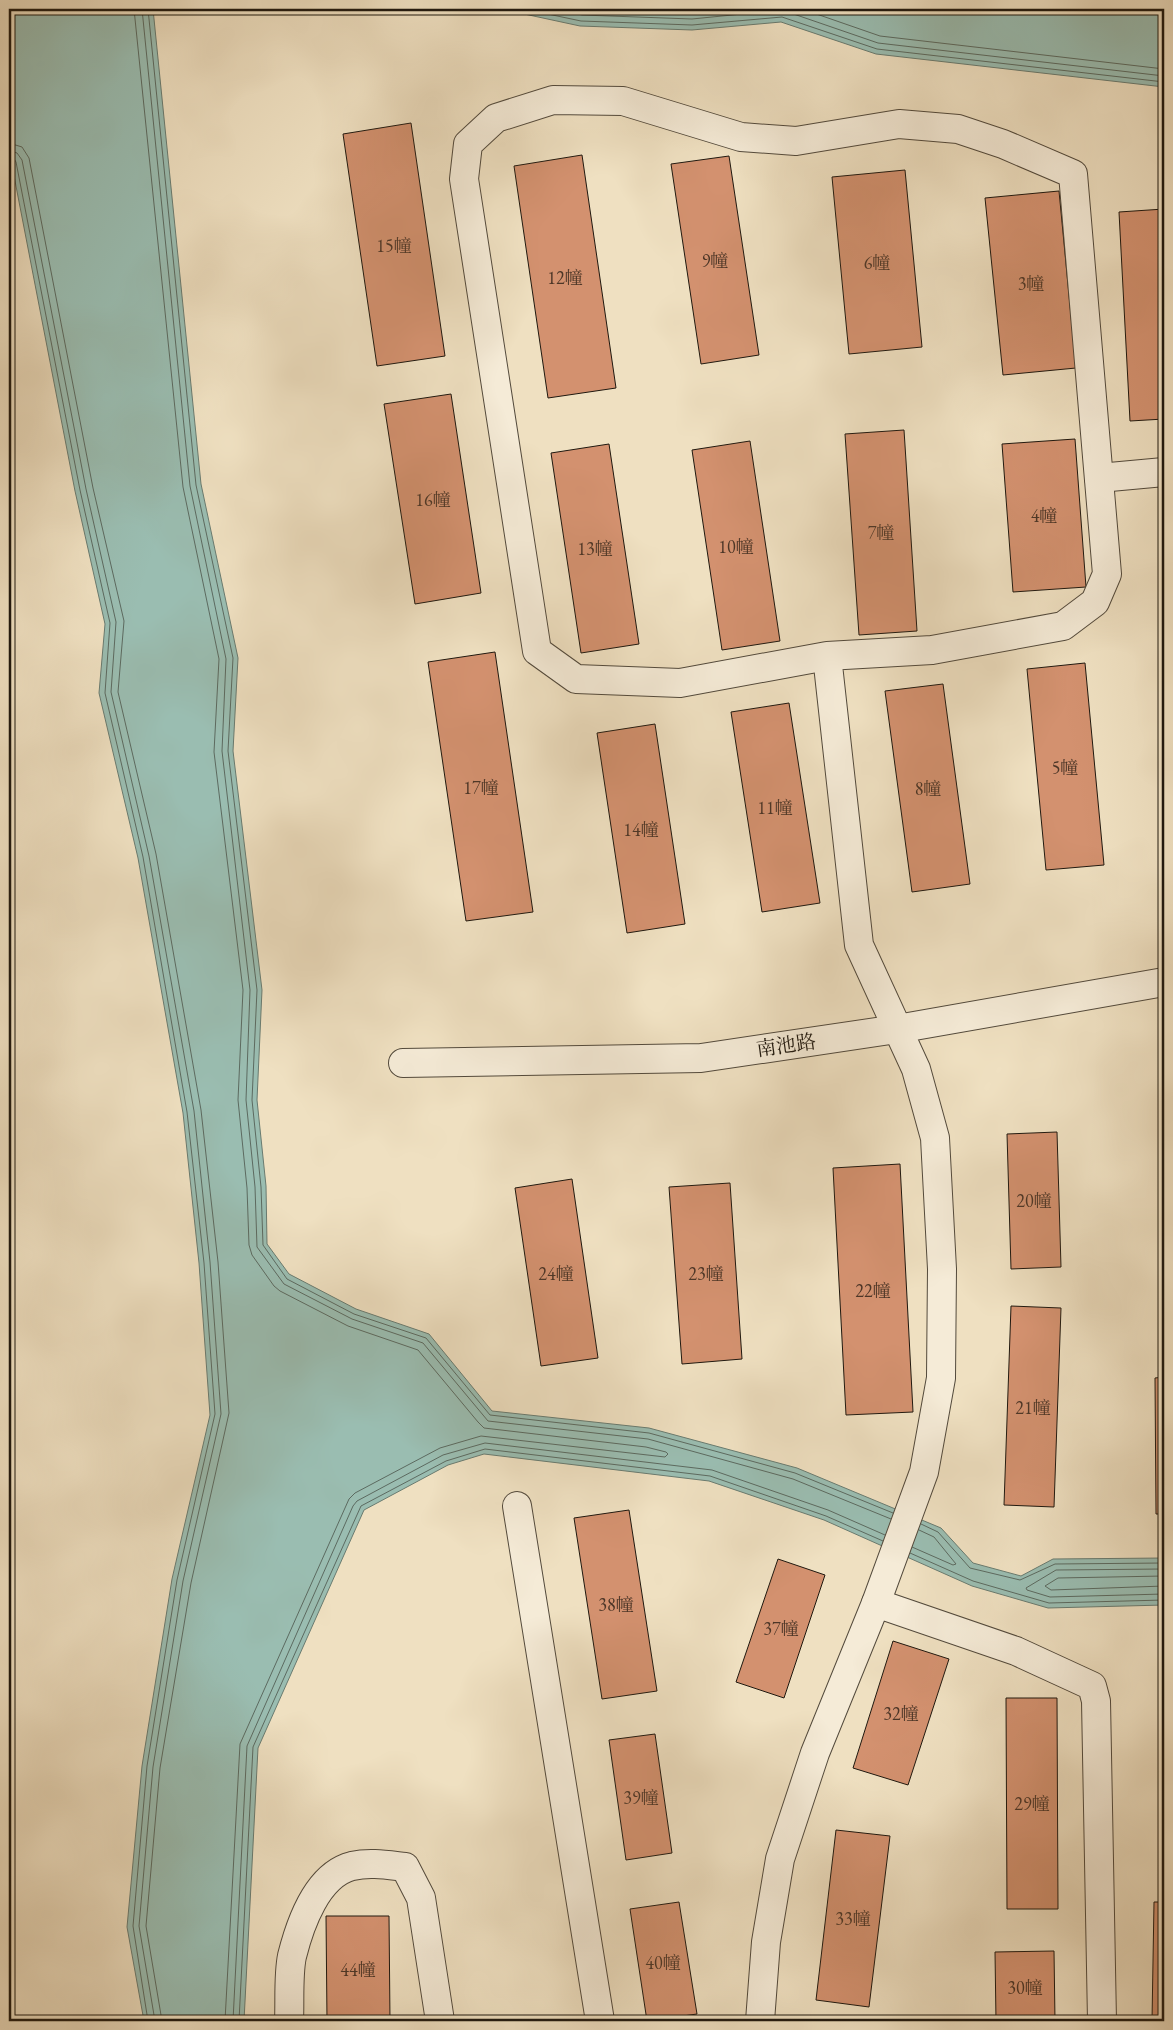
<svg xmlns="http://www.w3.org/2000/svg" width="1173" height="2030" viewBox="0 0 1173 2030" font-family="'EB Garamond','Noto Serif SC',serif">
  <style>
    .water { fill: #9abdb1; stroke: #697b70 }
    .lines { fill: none; stroke-linecap: round; stroke-linejoin: round }
    .shore { stroke: #5c6a60; stroke-width: 1 }
    .building { fill: #d3916f; stroke: #1f180f }
    .minor-casing { stroke: #534a3c; stroke-width: 30 }
    .minor { stroke: #f5ebd7; stroke-width: 28 }
    .labels { text-anchor: middle; dominant-baseline: central; stroke-width: 4.5; stroke-linejoin: round; paint-order: stroke }
    .number-label { font-size: 18px; fill: #4c3627 }
    .street-label { font-size: 20px; fill: #1f180f; stroke: #f5ebd7 }
  </style>
  <rect width="100%" height="100%" fill="#efe0c1"/>
  <filter id="stains"><feTurbulence type="fractalNoise" baseFrequency=".004" numOctaves="4"/><feColorMatrix values="0 0 0 0 .2 0 0 0 0 .09 0 0 0 0 .02 0 0 0 .5 -.17"/></filter>
  <radialGradient id="worn" r=".72"><stop offset=".6" stop-color="#630" stop-opacity="0"/><stop offset="1" stop-color="#630" stop-opacity=".3"/></radialGradient>
  <g class="water">
    <path d="M9 9H153L201 484 238 658 233 751 262 990 257 1100 266 1186 267 1244 289 1274 356 1309 429 1334 492 1411 649 1428 797 1468 941 1528 973 1563 1021 1576 1053 1559 1164 1558V1605L1048 1608 972 1586 824 1520 709 1481 484 1454 448 1465 364 1510 258 1748 244 2021H144L127 1927 142 1766 172 1579 210 1415 199 1263 183 1113 138 858 99 693 105 624 75 491 9 150Z"/>
    <path d="M501 9H1164V87L876 54 781 22 692 30 580 26Z"/>
  </g>
  <g class="lines">
    <g class="shore">
      <path d="M134 9 183 487 219 659 214 752 243 990 238 1100 247 1188 249 1245 252 1255 274 1286 280 1291 348 1326 418 1350 478 1422 484 1428 646 1447 666 1452 668 1454 665 1457 481 1436 440 1448 355 1493 349 1499 240 1744 225 2021"/>
      <path d="M142 9 190 486 226 659 222 751 250 990 246 1100 255 1187 257 1247 284 1284 352 1319 423 1343 488 1421 648 1439 793 1479 891 1519"/>
      <path d="M148 9 196 485 233 658 228 751 257 990 252 1100 261 1187 263 1245 287 1279 354 1314 426 1338 490 1415 649 1433 795 1473 893 1513"/>
      <path d="M524 9 581 21 692 25 782 17 877 49 1164 82"/>
      <path d="M554 9 582 15 692 19 782 10 878 43 1164 76"/>
      <path d="M623 9 692 11 717 9"/>
      <path d="M802 9 880 36 1164 69"/>
      <path d="M9 143 22 147 29 158 93 488 124 621 118 692 156 854 201 1110 218 1262 229 1413 191 1583 160 1768 146 1926 162 2021"/>
      <path d="M9 150 17 153 22 160 86 489 116 622 111 692 149 856 194 1111 210 1262 221 1414 183 1581 153 1767 139 1926 155 2021"/>
      <path d="M9 157H13L16 162 80 490 110 623 105 693 143 857 187 1112 204 1263 215 1414 177 1580 147 1766 133 1926 148 2021"/>
      <path d="M921 1524 938 1532 970 1568 1020 1580 1055 1564 1164 1563"/>
      <path d="M912 1547 953 1565 956 1564 934 1537 919 1530"/>
      <path d="M910 1553 973 1581 1049 1603 1164 1600"/>
      <path d="M1164 1569 1056 1570 1026 1588 1027 1590 1050 1597 1164 1594"/>
      <path d="M1164 1576 1058 1578 1045 1586 1051 1590 1164 1586"/>
      <path d="M233 2021 247 1746 353 1506 357 1501 443 1455 485 1443 712 1470 828 1510 885 1535"/>
      <path d="M239 2021 253 1747 361 1506 446 1461 485 1449 710 1476 826 1516 883 1541"/>
    </g>
  </g>
  <g class="building">
    <path d="M411 123 445 356 377 366 343 134Z"/>
    <path d="M582 155 616 388 548 398 514 166Z"/>
    <path d="M729 156 759 355 701 364 671 164Z"/>
    <path d="M905 170 922 347 849 354 832 177Z"/>
    <path d="M1059 191 1076 368 1003 375 985 198Z"/>
    <path d="M1164 209V419L1130 421 1119 212Z"/>
    <path d="M451 394 481 593 415 604 384 404Z"/>
    <path d="M904 430 917 631 859 635 845 434Z"/>
    <path d="M1075 439 1086 587 1013 592 1002 444Z"/>
    <path d="M750 441 780 641 722 650 692 450Z"/>
    <path d="M609 444 639 644 581 653 551 453Z"/>
    <path d="M1162 540H1164V579Z"/>
    <path d="M495 652 533 912 466 921 428 662Z"/>
    <path d="M1085 663 1104 865 1046 870 1027 669Z"/>
    <path d="M943 684 970 884 912 892 885 691Z"/>
    <path d="M789 703 820 903 762 912 731 712Z"/>
    <path d="M655 724 685 924 627 933 597 733Z"/>
    <path d="M1057 1132 1061 1267 1011 1269 1007 1134Z"/>
    <path d="M1163 1138H1164V1338H1159Z"/>
    <path d="M900 1164 913 1412 846 1415 833 1168Z"/>
    <path d="M572 1179 598 1358 541 1366 515 1188Z"/>
    <path d="M730 1183 742 1359 682 1364 669 1187Z"/>
    <path d="M1011 1306 1061 1308 1054 1507 1004 1505Z"/>
    <path d="M1164 1377V1514H1156L1155 1378Z"/>
    <path d="M629 1510 657 1691 602 1699 574 1518Z"/>
    <path d="M778 1559 825 1575 784 1698 736 1682Z"/>
    <path d="M893 1641 949 1659 908 1785 853 1768Z"/>
    <path d="M1162 1660H1164V1859H1161Z"/>
    <path d="M1006 1698H1057L1058 1909H1007Z"/>
    <path d="M655 1734 672 1853 626 1860 609 1740Z"/>
    <path d="M836 1830 890 1836 869 2007 816 2000Z"/>
    <path d="M679 1902 697 2014 647 2021 630 1909Z"/>
    <path d="M1154 1902H1164V2021H1152Z"/>
    <path d="M326 1916H389L390 2021H327Z"/>
    <path d="M1054 1951 1055 2021H996L995 1952Z"/>
  </g>
  <g class="lines">
    <g class="minor-casing">
      <g id="minor">
        <path d="M1099 478 1164 472"/>
        <path d="M827 656 932 650 1063 626 1095 602 1107 574 1073 174 1003 144 958 129 899 124 796 141 741 137 623 101 553 100 496 118 468 144 464 179 537 651 576 679 680 683 827 656 859 945 916 1069 935 1138 942 1269 941 1378 924 1472 876 1603"/>
        <path d="M403 1063 701 1058 897 1029 1164 982"/>
        <path d="M517 1506 600 2021"/>
        <path d="M289 2021C290 2001 288 1975 292 1956 300 1924 317 1875 352 1866 370 1862 387 1865 405 1867L421 1898 440 2021"/>
        <path d="M760 2021 766 1942 780 1859 815 1753 876 1603 1016 1651 1092 1686 1096 1701 1102 2021"/>
      </g>
    </g>
    <use href="#minor" class="minor"/>
  </g>
  <g class="labels">
    <g class="number-label">
      <text x="394" y="245">15幢</text>
      <text x="715" y="260">9幢</text>
      <text x="877" y="262">6幢</text>
      <text x="565" y="277">12幢</text>
      <text x="1031" y="283">3幢</text>
      <text x="433" y="499">16幢</text>
      <text x="1044" y="515">4幢</text>
      <text x="881" y="532">7幢</text>
      <text x="736" y="546">10幢</text>
      <text x="595" y="548">13幢</text>
      <text x="1065" y="767">5幢</text>
      <text x="481" y="787">17幢</text>
      <text x="928" y="788">8幢</text>
      <text x="775" y="807">11幢</text>
      <text x="641" y="829">14幢</text>
      <text x="1034" y="1200">20幢</text>
      <text x="556" y="1273">24幢</text>
      <text x="706" y="1273">23幢</text>
      <text x="873" y="1290">22幢</text>
      <text x="1033" y="1407">21幢</text>
      <text x="616" y="1604">38幢</text>
      <text x="781" y="1628">37幢</text>
      <text x="901" y="1713">32幢</text>
      <text x="641" y="1797">39幢</text>
      <text x="1032" y="1803">29幢</text>
      <text x="853" y="1918">33幢</text>
      <text x="663" y="1962">40幢</text>
      <text x="358" y="1969">44幢</text>
      <text x="1025" y="1987">30幢</text>
    </g>
    <g class="street-label">
      <text transform="translate(786 1045) rotate(-8)">南池路</text>
    </g>
  </g>
  <rect width="1173" height="2030" fill="none" stroke="#efe0c1" stroke-width="30"/>
  <rect x="10" y="10" width="1153" height="2010" fill="none" stroke="#1f180f" stroke-width="2.5"/>
  <rect x="15" y="15" width="1143" height="2000" fill="none" stroke="#1f180f"/>
  <rect width="100%" height="100%" filter="url(#stains)"/>
  <rect width="100%" height="100%" fill="url(#worn)"/>
</svg>
